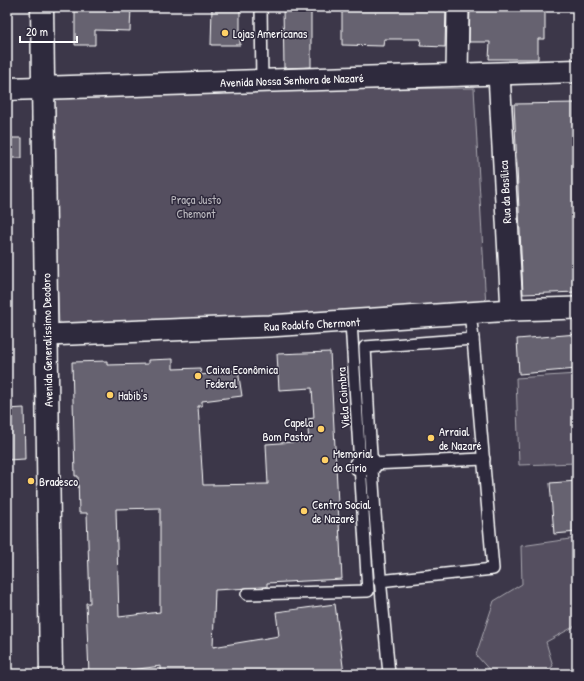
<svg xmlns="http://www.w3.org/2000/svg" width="584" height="681" viewBox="0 0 584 681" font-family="'Patrick Hand',sans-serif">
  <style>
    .green { fill: #555060; stroke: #aaa8b0 }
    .building { fill: #666270; stroke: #fff; fill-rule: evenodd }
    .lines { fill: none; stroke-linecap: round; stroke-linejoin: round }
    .lane-casing { stroke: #fff; stroke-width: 14 }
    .street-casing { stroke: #fff; stroke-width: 24 }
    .secondary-casing { stroke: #fff; stroke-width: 25 }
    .primary-casing { stroke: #fff; stroke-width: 25 }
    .lane { stroke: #2f2a3d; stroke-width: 11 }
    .street { stroke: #2f2a3d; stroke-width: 21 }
    .secondary { stroke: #2f2a3d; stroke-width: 22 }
    .primary { stroke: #2f2a3d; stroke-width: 22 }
    .poi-dot { fill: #ffd166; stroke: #2f2a3d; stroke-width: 1.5 }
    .labels { text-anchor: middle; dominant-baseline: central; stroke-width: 3; stroke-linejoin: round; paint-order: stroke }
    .poi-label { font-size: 12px; fill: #fff; stroke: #2f2a3d; text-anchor: start }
    .street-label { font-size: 12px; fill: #fff; stroke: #2f2a3d }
    .park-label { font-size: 12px; fill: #bbb9bf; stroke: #2f2a3d }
  </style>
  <rect width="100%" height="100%" fill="#3c3749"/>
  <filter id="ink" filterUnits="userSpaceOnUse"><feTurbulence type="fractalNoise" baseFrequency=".025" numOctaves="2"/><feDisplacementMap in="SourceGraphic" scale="8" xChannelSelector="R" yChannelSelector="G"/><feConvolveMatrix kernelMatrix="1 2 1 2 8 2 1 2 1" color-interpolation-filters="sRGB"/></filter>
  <g filter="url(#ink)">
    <g class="green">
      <path d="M474 88 486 307 59 325 50 98 253 90Z"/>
      <path d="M577 374V463L519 465 516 378Z"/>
      <path d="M577 538V625L546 642 553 666 543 674H493L476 655 494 601 522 584 521 546Z"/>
    </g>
    <g class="building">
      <path d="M75 7H131L130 31 95 30V45H75Z"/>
      <path d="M212 7H240V45H211Z"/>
      <path d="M283 7H311V67L284 68Z"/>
      <path d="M342 7H446L445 47 420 46 421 39H384L383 46 342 45Z"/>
      <path d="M470 7H545V39H538V59H489L490 42H469Z"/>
      <path d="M577 103V292L523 294 514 104Z"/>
      <rect x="7" y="138" width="15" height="20"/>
      <path d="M577 334V369L519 374 517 339Z"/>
      <path d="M330 352 342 579 267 583V587L215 590 213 647 279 636 276 612 335 604 344 674H161V666L116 672V674H89L86 603H90L87 513H79L78 476H75L72 362 107 361V365L148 364V360L173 359V369L200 368 201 375 238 370 242 396 202 401V406H198L203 485 268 484 266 444 309 441 307 419 314 418 312 388 279 390 277 354ZM160 508V612L119 617 116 509Z"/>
      <path d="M24 408 25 459 7 460V409Z"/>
      <path d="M577 481V532L554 534 550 483Z"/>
    </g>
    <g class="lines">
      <g class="lane-casing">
        <g id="lane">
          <path d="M261 7 262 82"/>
          <path d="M371 464 484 459"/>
          <path d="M379 581 493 569 473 339"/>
          <path d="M247 594 368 591 351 322"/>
          <path d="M389 674C378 565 370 456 365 347L473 339 470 313"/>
        </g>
      </g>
      <g class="street-casing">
        <g id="street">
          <path d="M499 74 512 310"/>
          <path d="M457 75 458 7"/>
          <path d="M47 335 269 326 512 310 577 308"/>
          <path d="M360 465 371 464"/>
        </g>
      </g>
      <g class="secondary-casing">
        <path id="secondary" d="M42 7 51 674"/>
      </g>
      <g class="primary-casing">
        <path id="primary" d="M7 89 577 71"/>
      </g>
      <use href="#lane" class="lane"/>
      <use href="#street" class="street"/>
      <use href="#secondary" class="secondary"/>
      <use href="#primary" class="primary"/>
    </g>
  </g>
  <g class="poi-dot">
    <circle cx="225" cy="33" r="4"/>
    <circle cx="198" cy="376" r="4"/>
    <circle cx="110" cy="395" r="4"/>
    <circle cx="321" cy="429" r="4"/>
    <circle cx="431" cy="438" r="4"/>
    <circle cx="325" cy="460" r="4"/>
    <circle cx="31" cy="481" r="4"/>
    <circle cx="304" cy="511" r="4"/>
  </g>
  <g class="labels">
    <g class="poi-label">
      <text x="233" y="33">Lojas Americanas</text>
      <text x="206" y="369">Caixa Econômica<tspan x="206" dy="14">Federal</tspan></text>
      <text x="118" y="395">Habib's</text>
      <text x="313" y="422" text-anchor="end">Capela<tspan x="313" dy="14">Bom Pastor</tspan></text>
      <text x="439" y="431">Arraial<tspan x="439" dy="14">de Nazaré</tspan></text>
      <text x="333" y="453">Memorial<tspan x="333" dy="14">do Cirio</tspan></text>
      <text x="39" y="481">Bradesco</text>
      <text x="312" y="504">Centro Social<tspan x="312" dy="14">de Nazaré</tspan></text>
    </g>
    <g class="street-label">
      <text transform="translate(292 80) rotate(-2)">Avenida Nossa Senhora de Nazaré</text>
      <text transform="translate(505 192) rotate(-93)">Rua da Basílica</text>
      <text transform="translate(312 324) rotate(-3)">Rua Rodolfo Chermont</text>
      <text transform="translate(47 340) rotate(-91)">Avenida Generalíssimo Deodoro</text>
      <text transform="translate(343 398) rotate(-94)">Viela Coimbra</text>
    </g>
    <g class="park-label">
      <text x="196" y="199">Praça Justo<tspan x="196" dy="14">Chemont</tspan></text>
    </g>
  </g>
  <rect width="584" height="681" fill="none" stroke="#2f2a3d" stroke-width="24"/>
  <rect x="12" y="12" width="560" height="657" fill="none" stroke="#fff" stroke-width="1.5" filter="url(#ink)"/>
  <path d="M20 36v6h57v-6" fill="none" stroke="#ffffff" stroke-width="2"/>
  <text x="26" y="36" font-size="12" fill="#ffffff" stroke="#2f2a3d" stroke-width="3" paint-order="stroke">20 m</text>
</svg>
